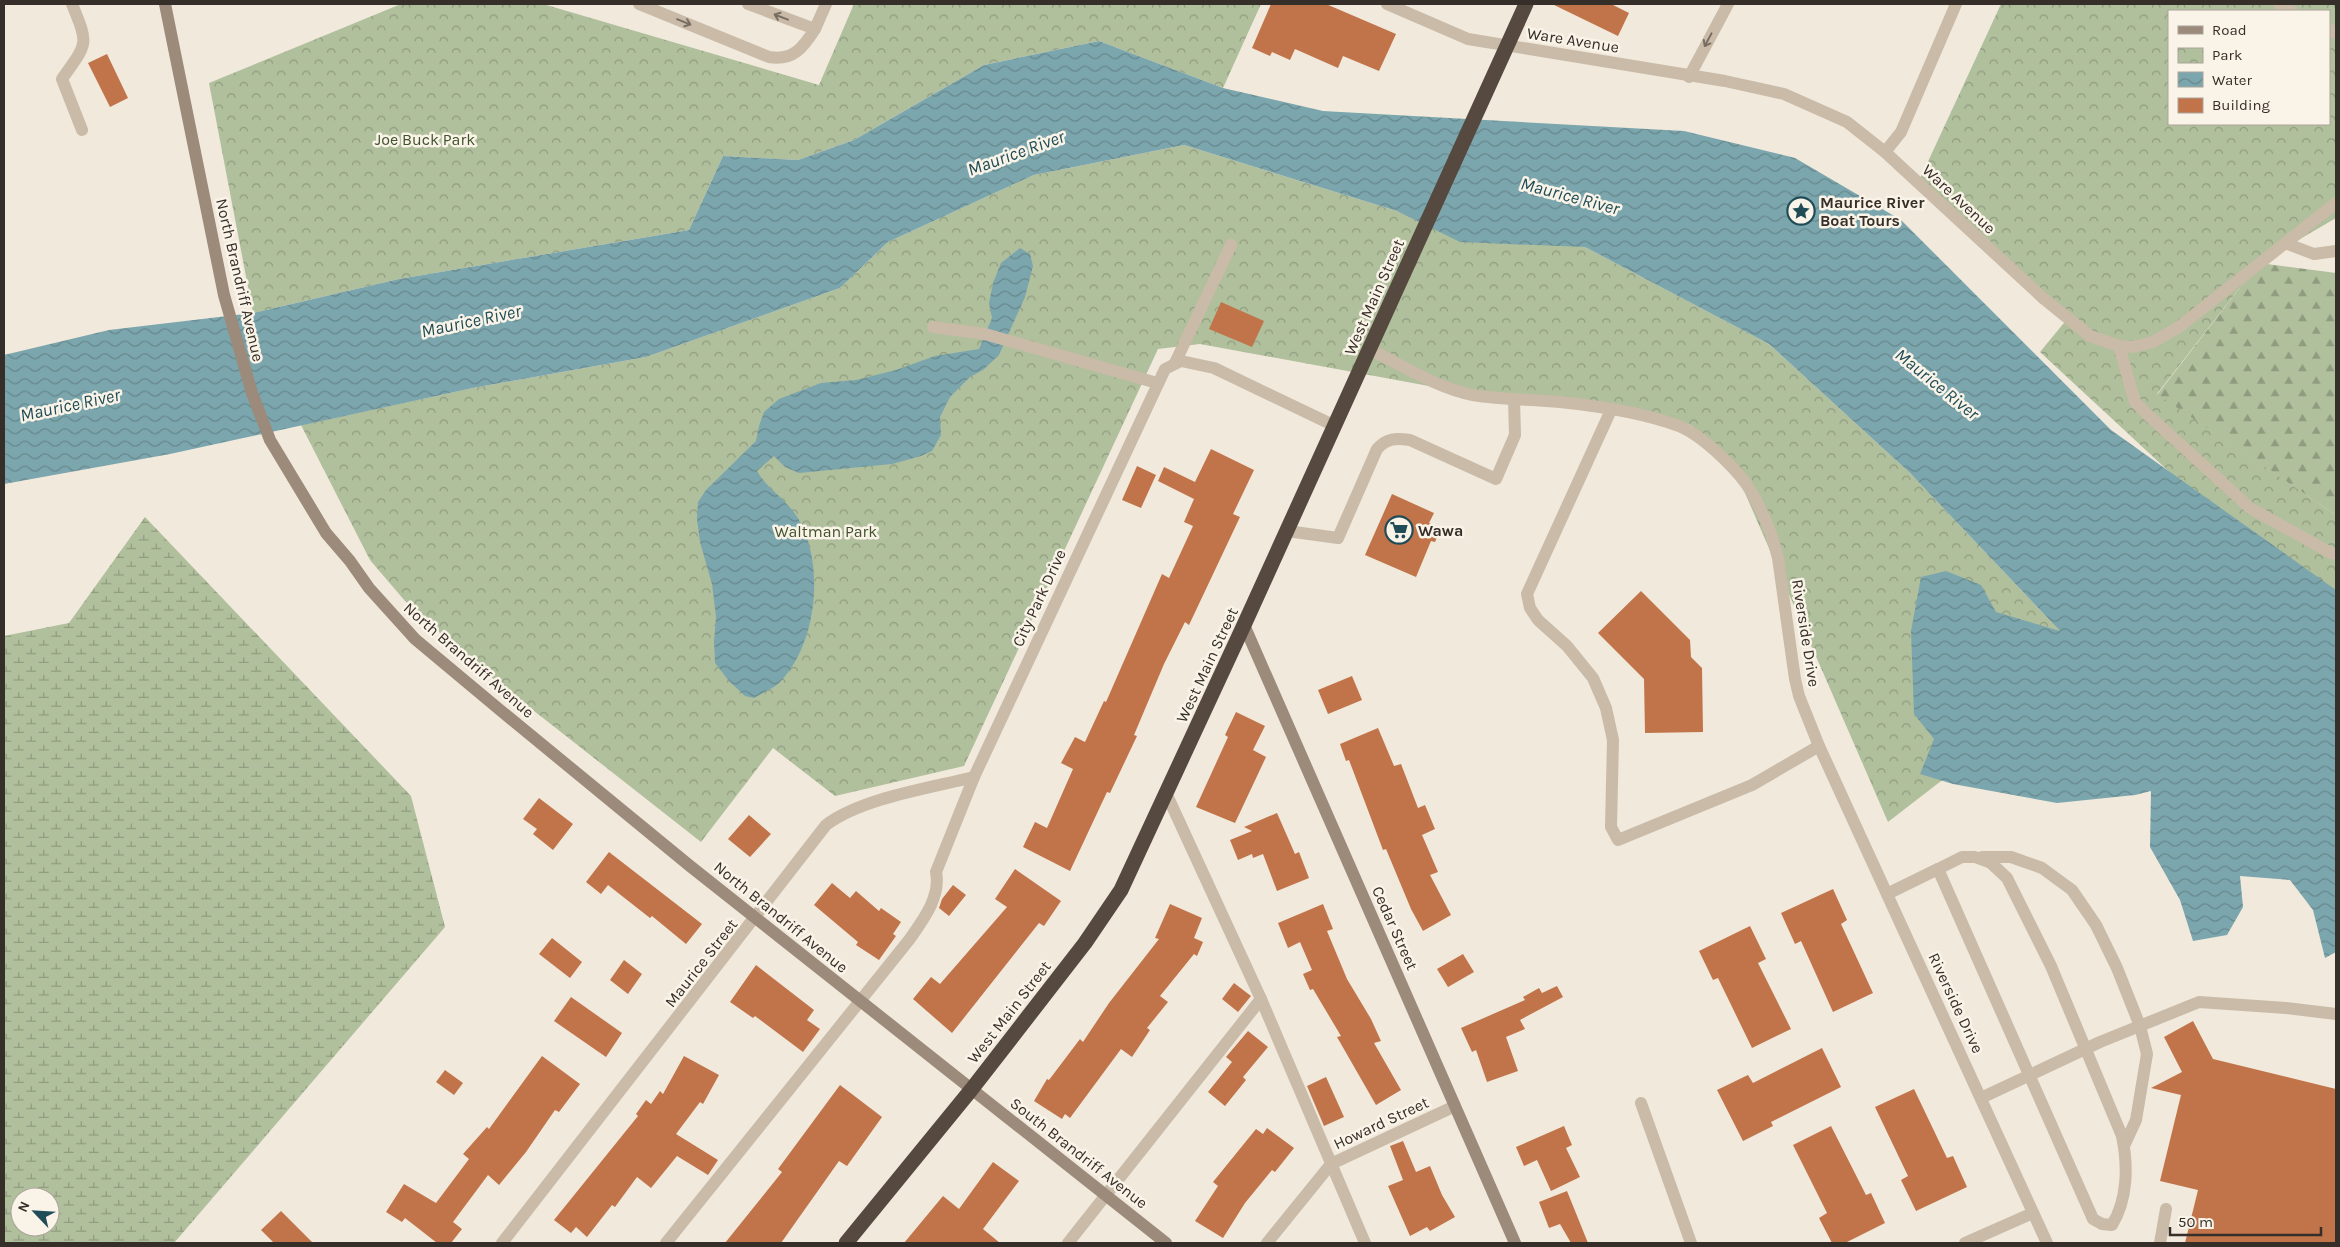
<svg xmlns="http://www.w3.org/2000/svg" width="2340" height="1247" viewBox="0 0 2340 1247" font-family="Karla,sans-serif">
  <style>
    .forest { fill: url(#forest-firs) }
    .wetland { fill: url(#wetland-marsh); fill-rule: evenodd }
    .park { fill: url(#park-crowns); fill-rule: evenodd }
    .water { fill: url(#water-waves) }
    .building { fill: #c1744a }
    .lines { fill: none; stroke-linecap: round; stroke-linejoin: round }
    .lane { stroke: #c9bba8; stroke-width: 12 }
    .street { stroke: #c9bba8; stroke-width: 12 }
    .secondary { stroke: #9c8a7a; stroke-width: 12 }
    .highway { stroke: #56493f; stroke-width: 15 }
    .oneway { stroke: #786d62 }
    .labels { text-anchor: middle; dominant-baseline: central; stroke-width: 5; stroke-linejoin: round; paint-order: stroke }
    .street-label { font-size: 16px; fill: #362e28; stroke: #f9f3e8 }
    .park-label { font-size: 16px; fill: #41532d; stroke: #f9f3e8 }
    .poi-label { font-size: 16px; font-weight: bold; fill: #362e28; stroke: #f9f3e8; text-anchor: start }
    .water-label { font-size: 18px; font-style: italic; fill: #1f4c56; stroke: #f9f3e8 }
  </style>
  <defs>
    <pattern id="forest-firs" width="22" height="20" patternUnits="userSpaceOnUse" patternTransform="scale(1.25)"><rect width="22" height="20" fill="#b0bf9c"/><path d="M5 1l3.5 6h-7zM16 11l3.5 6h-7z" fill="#909c7f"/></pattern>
    <pattern id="wetland-marsh" width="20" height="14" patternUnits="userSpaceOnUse" patternTransform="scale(1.25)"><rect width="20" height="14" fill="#b0bf9c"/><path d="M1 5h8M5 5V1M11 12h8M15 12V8" fill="none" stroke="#909c7f"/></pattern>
    <pattern id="park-crowns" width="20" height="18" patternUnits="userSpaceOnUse" patternTransform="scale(1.25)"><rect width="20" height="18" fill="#b0bf9c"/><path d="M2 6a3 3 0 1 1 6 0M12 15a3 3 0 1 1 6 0" fill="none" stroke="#909c7f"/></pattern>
    <pattern id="water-waves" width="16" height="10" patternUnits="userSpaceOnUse" patternTransform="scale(1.25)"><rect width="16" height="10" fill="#7ca6ad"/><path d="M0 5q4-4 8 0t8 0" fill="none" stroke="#66888d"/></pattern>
  </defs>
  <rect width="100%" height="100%" fill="#f1e9dc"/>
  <path class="forest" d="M2259 263 2336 273V515L2157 395Z"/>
  <path class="wetland" d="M145 517 411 796 445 927 174 1243H4V636L69 623ZM20 1197H50V1227H20Z"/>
  <g class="park">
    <path d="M401 4H543L819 85 854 4H1261L1223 88 1099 41 984 65 854 140 798 160 723 156 689 230 399 279 253 313 209 83Z"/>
    <path d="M2001 4H2336V218L2259 263 2157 394 2336 515V621L2326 617 2040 352 2068 318 1919 181ZM2169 11H2329V124H2169Z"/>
    <path d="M1184 145 1397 211 1585 247 1769 344 1910 473 2061 632 2029 713 1888 822 1735 470 1691 425 1630 412 1456 391 1200 344 1158 349 964 766 835 796 773 748 701 842 473 663 405 601 370 560 301 425 473 388 646 357 840 288 888 242 1034 175Z"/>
  </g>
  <g class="water">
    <path d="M1099 41 1223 88 1323 111 1684 131 1795 158 1901 220 2111 430 2336 590V952L2325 958 2313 910 2290 880 2240 876 2243 907 2227 935 2193 941 2180 900 2150 847 2151 791 2135 795 2057 803 1953 784 1920 774 1934 739 1914 714 1911 631 1921 577 1946 571 1981 585 1996 612 2060 631 1910 473 1769 344 1585 247 1460 242 1397 211 1184 145 1034 175 888 242 840 288 646 357 473 388 170 454 4 484V355L109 330 253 313 399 279 689 230 723 156 798 160 854 140 984 65Z"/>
    <path d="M1020 248 1030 254 1033 266 1025 297 999 355 983 370 970 377 950 397 940 417 941 435 932 451 921 456 892 464 799 473 785 467 774 456 757 471C768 490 787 499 799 520 825 566 817 644 780 682 773 689 762 693 754 698L745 696 729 681 715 663 714 641 716 617 712 584 700 542 697 519 698 502 706 490 756 441 759 426 764 412 779 399 821 383 856 380 896 370 935 356 979 349 992 318 989 303 993 283 1001 263Z"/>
  </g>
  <g class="building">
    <path d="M1271 4H1326L1396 34 1379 71 1343 56 1338 68 1295 49 1290 60 1272 52 1270 56 1252 48Z"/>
    <path d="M1552 4H1611L1629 13 1618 36Z"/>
    <path d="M107 54 128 98 110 107 88 63Z"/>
    <path d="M1221 302 1264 321 1252 347 1209 329Z"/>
    <path d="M1211 449 1254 470 1233 514 1240 517 1189 625 1185 622 1164 664 1134 735 1137 736 1110 793 1107 792 1070 871 1023 847 1035 822 1047 828 1073 769 1061 763 1075 737 1085 742 1104 701 1106 702 1162 574 1169 578 1193 526 1184 522 1194 499 1158 481 1164 467 1195 482Z"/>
    <path d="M1137 466 1156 475 1141 508 1122 500Z"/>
    <path d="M1392 494 1434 513 1429 523 1441 528 1435 542 1431 541 1416 577 1365 555Z"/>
    <path d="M1641 591 1690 640 1691 657 1702 668 1703 732 1645 733 1644 679 1598 633Z"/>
    <path d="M1352 676 1362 700 1328 714 1318 690Z"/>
    <path d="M1236 712 1265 726 1253 750 1266 757 1235 823 1196 807 1228 737 1225 735Z"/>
    <path d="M1378 728 1394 766 1401 764 1418 808 1425 805 1435 829 1422 835 1438 872 1430 875 1451 915 1423 931 1411 909 1386 849 1383 850 1349 760 1346 761 1340 744Z"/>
    <path d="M539 798 573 824 553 850 533 834 537 829 523 819Z"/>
    <path d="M1277 813 1295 854 1299 852 1309 878 1277 891 1263 854 1253 858 1252 854 1238 860 1230 840 1252 831 1244 827Z"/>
    <path d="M749 815 771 834 750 857 728 839Z"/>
    <path d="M609 852 702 924 686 944 652 916 650 918 608 885 601 894 586 882Z"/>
    <path d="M1015 869 1061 901 1044 926 1039 923 952 1033 913 999 931 977 940 984 1007 907 995 899Z"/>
    <path d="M832 883 850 898 856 891 879 911 881 908 901 922 893 934 896 936 879 960 856 945 858 942 814 905Z"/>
    <path d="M953 885 966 895 949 916 939 908 942 899Z"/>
    <path d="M1833 889 1847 920 1841 924 1873 993 1833 1012 1801 941 1795 944 1781 913Z"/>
    <path d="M1170 904 1202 918 1194 938 1203 942 1197 956 1194 954 1160 996 1168 1002 1147 1028 1150 1030 1132 1057 1121 1049 1070 1118 1065 1114 1062 1119 1034 1101 1047 1079 1049 1080 1080 1039 1083 1042 1109 1003 1159 939 1155 938Z"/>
    <path d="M1323 904 1333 929 1327 931 1347 979 1371 1019 1381 1041 1374 1043 1401 1090 1376 1105 1337 1037 1341 1036 1313 989 1310 990 1303 974 1312 970 1300 942 1288 948 1278 923Z"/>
    <path d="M1750 926 1766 959 1758 963 1791 1029 1752 1048 1718 978 1713 980 1699 951Z"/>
    <path d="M552 938 582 962 570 978 539 954Z"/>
    <path d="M1463 954 1474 972 1448 987 1437 969Z"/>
    <path d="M624 960 642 974 628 994 610 980Z"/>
    <path d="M756 965 814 1010 807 1020 820 1029 803 1052 755 1016 753 1018 730 1002Z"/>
    <path d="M1234 983 1251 996 1238 1012 1222 999Z"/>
    <path d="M1557 986 1563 997 1520 1020 1525 1029 1506 1037 1518 1071 1487 1082 1476 1050 1472 1052 1461 1028 1525 1000 1523 997 1539 988 1542 993Z"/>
    <path d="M571 997 622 1033 606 1057 554 1021Z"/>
    <path d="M2193 1021 2213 1059 2336 1089V1243H2185L2198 1190 2160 1181 2181 1095 2151 1088 2182 1072 2164 1037Z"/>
    <path d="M1248 1031 1268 1047 1243 1077 1246 1080 1225 1106 1208 1092 1232 1062 1226 1057Z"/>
    <path d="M1822 1048 1841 1087 1771 1122 1773 1126 1743 1141 1717 1090 1748 1075 1753 1083Z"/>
    <path d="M542 1056 580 1084 559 1112 555 1110 526 1152 499 1185 488 1175 453 1222 462 1229 451 1243H437L405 1218 402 1222 386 1212 404 1184 436 1203 469 1159 463 1154 487 1127 489 1129Z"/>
    <path d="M684 1056 719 1075 703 1104 700 1102 676 1134 718 1160 708 1175 677 1156 651 1188 637 1177 615 1207 612 1205 587 1237 576 1227 571 1233 554 1220 638 1116 636 1114 646 1100 651 1104 660 1091 663 1094Z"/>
    <path d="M445 1070 463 1083 454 1095 436 1082Z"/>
    <path d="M1326 1077 1344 1117 1324 1126 1307 1086Z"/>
    <path d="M840 1085 882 1117 847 1166 839 1161 781 1243H725L782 1172 778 1169Z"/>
    <path d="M1914 1089 1947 1158 1953 1156 1967 1187 1916 1211 1901 1180 1908 1176 1875 1107Z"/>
    <path d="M1564 1126 1572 1145 1566 1148 1580 1177 1551 1191 1537 1160 1524 1166 1516 1147Z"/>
    <path d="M1831 1126 1866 1195 1871 1193 1885 1223 1845 1243H1832L1819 1218 1827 1213 1793 1145Z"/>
    <path d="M1267 1128 1294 1148 1275 1172 1272 1170 1245 1203 1223 1238 1195 1221 1218 1186 1213 1182 1256 1129 1263 1134Z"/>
    <path d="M1403 1141 1416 1172 1430 1166 1442 1195 1455 1217 1430 1231 1427 1227 1410 1236 1388 1186 1403 1180 1390 1146Z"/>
    <path d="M993 1162 1019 1181 983 1229 1000 1243H904L943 1196 959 1209Z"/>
    <path d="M1567 1191 1588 1243H1571L1560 1224 1549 1228 1539 1202Z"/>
    <path d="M281 1211 313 1243H274L261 1230Z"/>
  </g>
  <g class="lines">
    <g class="lane">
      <path d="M72 4C89 46 88 42 62 79L82 130"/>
      <path d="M639 4 769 57C793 61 803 48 815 29L748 4"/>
      <path d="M2279 4 2292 11"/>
      <path d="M2329 29 2336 33"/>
      <path d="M1689 77 1728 4"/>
      <path d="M1885 152 1901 132 1956 4"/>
      <path d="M2285 243 2314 254 2336 251"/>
      <path d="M933 327 985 334 1157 383"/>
      <path d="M2119 346 2135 402 2147 414 2250 508 2331 553 2336 554"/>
      <path d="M1175 363 1231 245"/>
      <path d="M1611 410 1527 594 1530 608 1538 620 1567 646 1593 678 1606 708 1613 740 1611 827 1618 840 1752 785 1819 746"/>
      <path d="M1287 531 1338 538 1377 449C1387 438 1396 438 1410 440L1496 479 1515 435 1514 399"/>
      <path d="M1167 795 1261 999 1365 1243"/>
      <path d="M1962 857H1975L1991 863 2007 878 2051 966 2122 1136C2128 1165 2128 1199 2112 1225L2102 1224 2093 1219 1938 869Z"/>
      <path d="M1982 857H2011L2042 868 2072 890 2096 925 2117 968 2140 1026 2147 1054 2136 1120 2124 1146"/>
      <path d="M1887 894 1938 869"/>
      <path d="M1981 1098 2100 1042 2199 1002 2286 1008 2336 1014"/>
      <path d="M1641 1103 1691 1243"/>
      <path d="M1068 1243 1261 999"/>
      <path d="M2160 1243 2166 1209"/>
    </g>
    <g class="street">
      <path d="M1387 4 1468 39 1725 81 1784 94 1847 122 1885 152 2043 298 2090 336 2119 346 2133 347 2153 342 2179 327 2336 203"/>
      <path d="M815 29 826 4"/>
      <path d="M1369 349C1402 365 1437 388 1473 395 1502 400 1531 399 1560 402 1599 406 1641 412 1679 426 1703 436 1741 472 1753 495 1764 514 1773 537 1778 558L1795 679 1799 696 1819 746 2047 1243"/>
      <path d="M502 1243 826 825C862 798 930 788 974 777"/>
      <path d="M666 1243 909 940C923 920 941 897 936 872L974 777 1165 369 1181 361 1214 368 1335 426"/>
      <path d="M1267 1243 1331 1164 1455 1106"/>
      <path d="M1965 1243 2033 1213"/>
    </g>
    <g class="secondary">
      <path d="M165 4 224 295 252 393 270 440 326 533 350 561 369 588 415 639 500 710 690 866 1166 1243"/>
      <path d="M1244 625 1515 1243"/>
    </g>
    <path class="highway" d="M846 1243 971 1090 1085 943 1121 890 1244 625 1526 4"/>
  </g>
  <defs><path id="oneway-shaft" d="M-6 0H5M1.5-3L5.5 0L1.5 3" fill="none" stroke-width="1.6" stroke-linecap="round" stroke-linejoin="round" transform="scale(1.25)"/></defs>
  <g class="oneway">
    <use href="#oneway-shaft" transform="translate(781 17) rotate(-159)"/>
    <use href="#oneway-shaft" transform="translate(684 22) rotate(22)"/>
    <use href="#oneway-shaft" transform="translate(1708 40) rotate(118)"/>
  </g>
  <defs>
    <g id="sight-ring" transform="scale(1.4375)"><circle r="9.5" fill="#f9f3e8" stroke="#1f4c56" stroke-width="1.5"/><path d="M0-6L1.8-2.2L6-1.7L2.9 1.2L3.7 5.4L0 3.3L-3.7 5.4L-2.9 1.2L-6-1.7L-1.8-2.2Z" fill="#1f4c56"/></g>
    <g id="supermarket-ring" transform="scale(1.4375)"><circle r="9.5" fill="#f9f3e8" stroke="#1f4c56" stroke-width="1.5"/><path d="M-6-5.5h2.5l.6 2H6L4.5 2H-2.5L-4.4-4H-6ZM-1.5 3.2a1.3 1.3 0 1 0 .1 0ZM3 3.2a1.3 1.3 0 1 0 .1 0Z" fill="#1f4c56"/></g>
  </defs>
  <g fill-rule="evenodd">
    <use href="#sight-ring" x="1801" y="211"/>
    <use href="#supermarket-ring" x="1399" y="530"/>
  </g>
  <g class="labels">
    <g class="street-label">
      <text transform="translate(1573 40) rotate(9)">Ware Avenue</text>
      <text transform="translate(1959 199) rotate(43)">Ware Avenue</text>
      <text transform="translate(240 280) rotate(77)">North Brandriff Avenue</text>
      <text transform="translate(1374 297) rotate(-66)">West Main Street</text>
      <text transform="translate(1039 598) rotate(-65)">City Park Drive</text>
      <text transform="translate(1806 633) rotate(81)">Riverside Drive</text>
      <text transform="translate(469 660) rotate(41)">North Brandriff Avenue</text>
      <text transform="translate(1207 665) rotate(-65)">West Main Street</text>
      <text transform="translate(781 917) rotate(39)">North Brandriff Avenue</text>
      <text transform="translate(1395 928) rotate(66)">Cedar Street</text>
      <text transform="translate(701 963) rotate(-52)">Maurice Street</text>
      <text transform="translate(1956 1003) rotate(65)">Riverside Drive</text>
      <text transform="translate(1009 1012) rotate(-52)">West Main Street</text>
      <text transform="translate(1381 1123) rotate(-25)">Howard Street</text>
      <text transform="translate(1079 1153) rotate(38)">South Brandriff Avenue</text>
    </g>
    <g class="park-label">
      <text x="425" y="139">Joe Buck Park</text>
      <text x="826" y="531">Waltman Park</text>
    </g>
    <g class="poi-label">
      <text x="1820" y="202">Maurice River<tspan x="1820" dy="18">Boat Tours</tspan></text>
      <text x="1418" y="530">Wawa</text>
    </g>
    <g class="water-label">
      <text transform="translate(1016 153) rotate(-20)">Maurice River</text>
      <text transform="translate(1570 196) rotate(15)">Maurice River</text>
      <text transform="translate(471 321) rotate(-12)">Maurice River</text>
      <text transform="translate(1937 384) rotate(39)">Maurice River</text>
      <text transform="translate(70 405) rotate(-12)">Maurice River</text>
    </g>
  </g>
  <rect width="2340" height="1247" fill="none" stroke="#362e28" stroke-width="10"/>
  <rect x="2168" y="10" width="162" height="115" fill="#f9f3e8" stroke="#aba49b"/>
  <rect x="2178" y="26" width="25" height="8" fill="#9c8a7a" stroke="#aba49b"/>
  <text x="2212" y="35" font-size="15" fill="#362e28">Road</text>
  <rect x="2178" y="48" width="25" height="15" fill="url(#park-crowns)" stroke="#aba49b"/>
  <text x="2212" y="60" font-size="15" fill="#362e28">Park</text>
  <rect x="2178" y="72" width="25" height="15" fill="url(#water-waves)" stroke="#aba49b"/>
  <text x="2212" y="85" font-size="15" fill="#362e28">Water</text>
  <rect x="2178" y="98" width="25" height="15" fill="#c1744a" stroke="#aba49b"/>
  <text x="2212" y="110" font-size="15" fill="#362e28">Building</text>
  <g transform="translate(35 1212) rotate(295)"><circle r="24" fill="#f9f3e8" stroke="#aba49b"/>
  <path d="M0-4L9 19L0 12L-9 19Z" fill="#1f4c56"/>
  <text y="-8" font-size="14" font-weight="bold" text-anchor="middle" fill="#362e28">N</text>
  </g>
  <path d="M2170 1227v8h151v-8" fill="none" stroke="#362e28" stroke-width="2.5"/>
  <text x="2178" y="1227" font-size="15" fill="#362e28" stroke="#f9f3e8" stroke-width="4" paint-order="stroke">50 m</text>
</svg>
